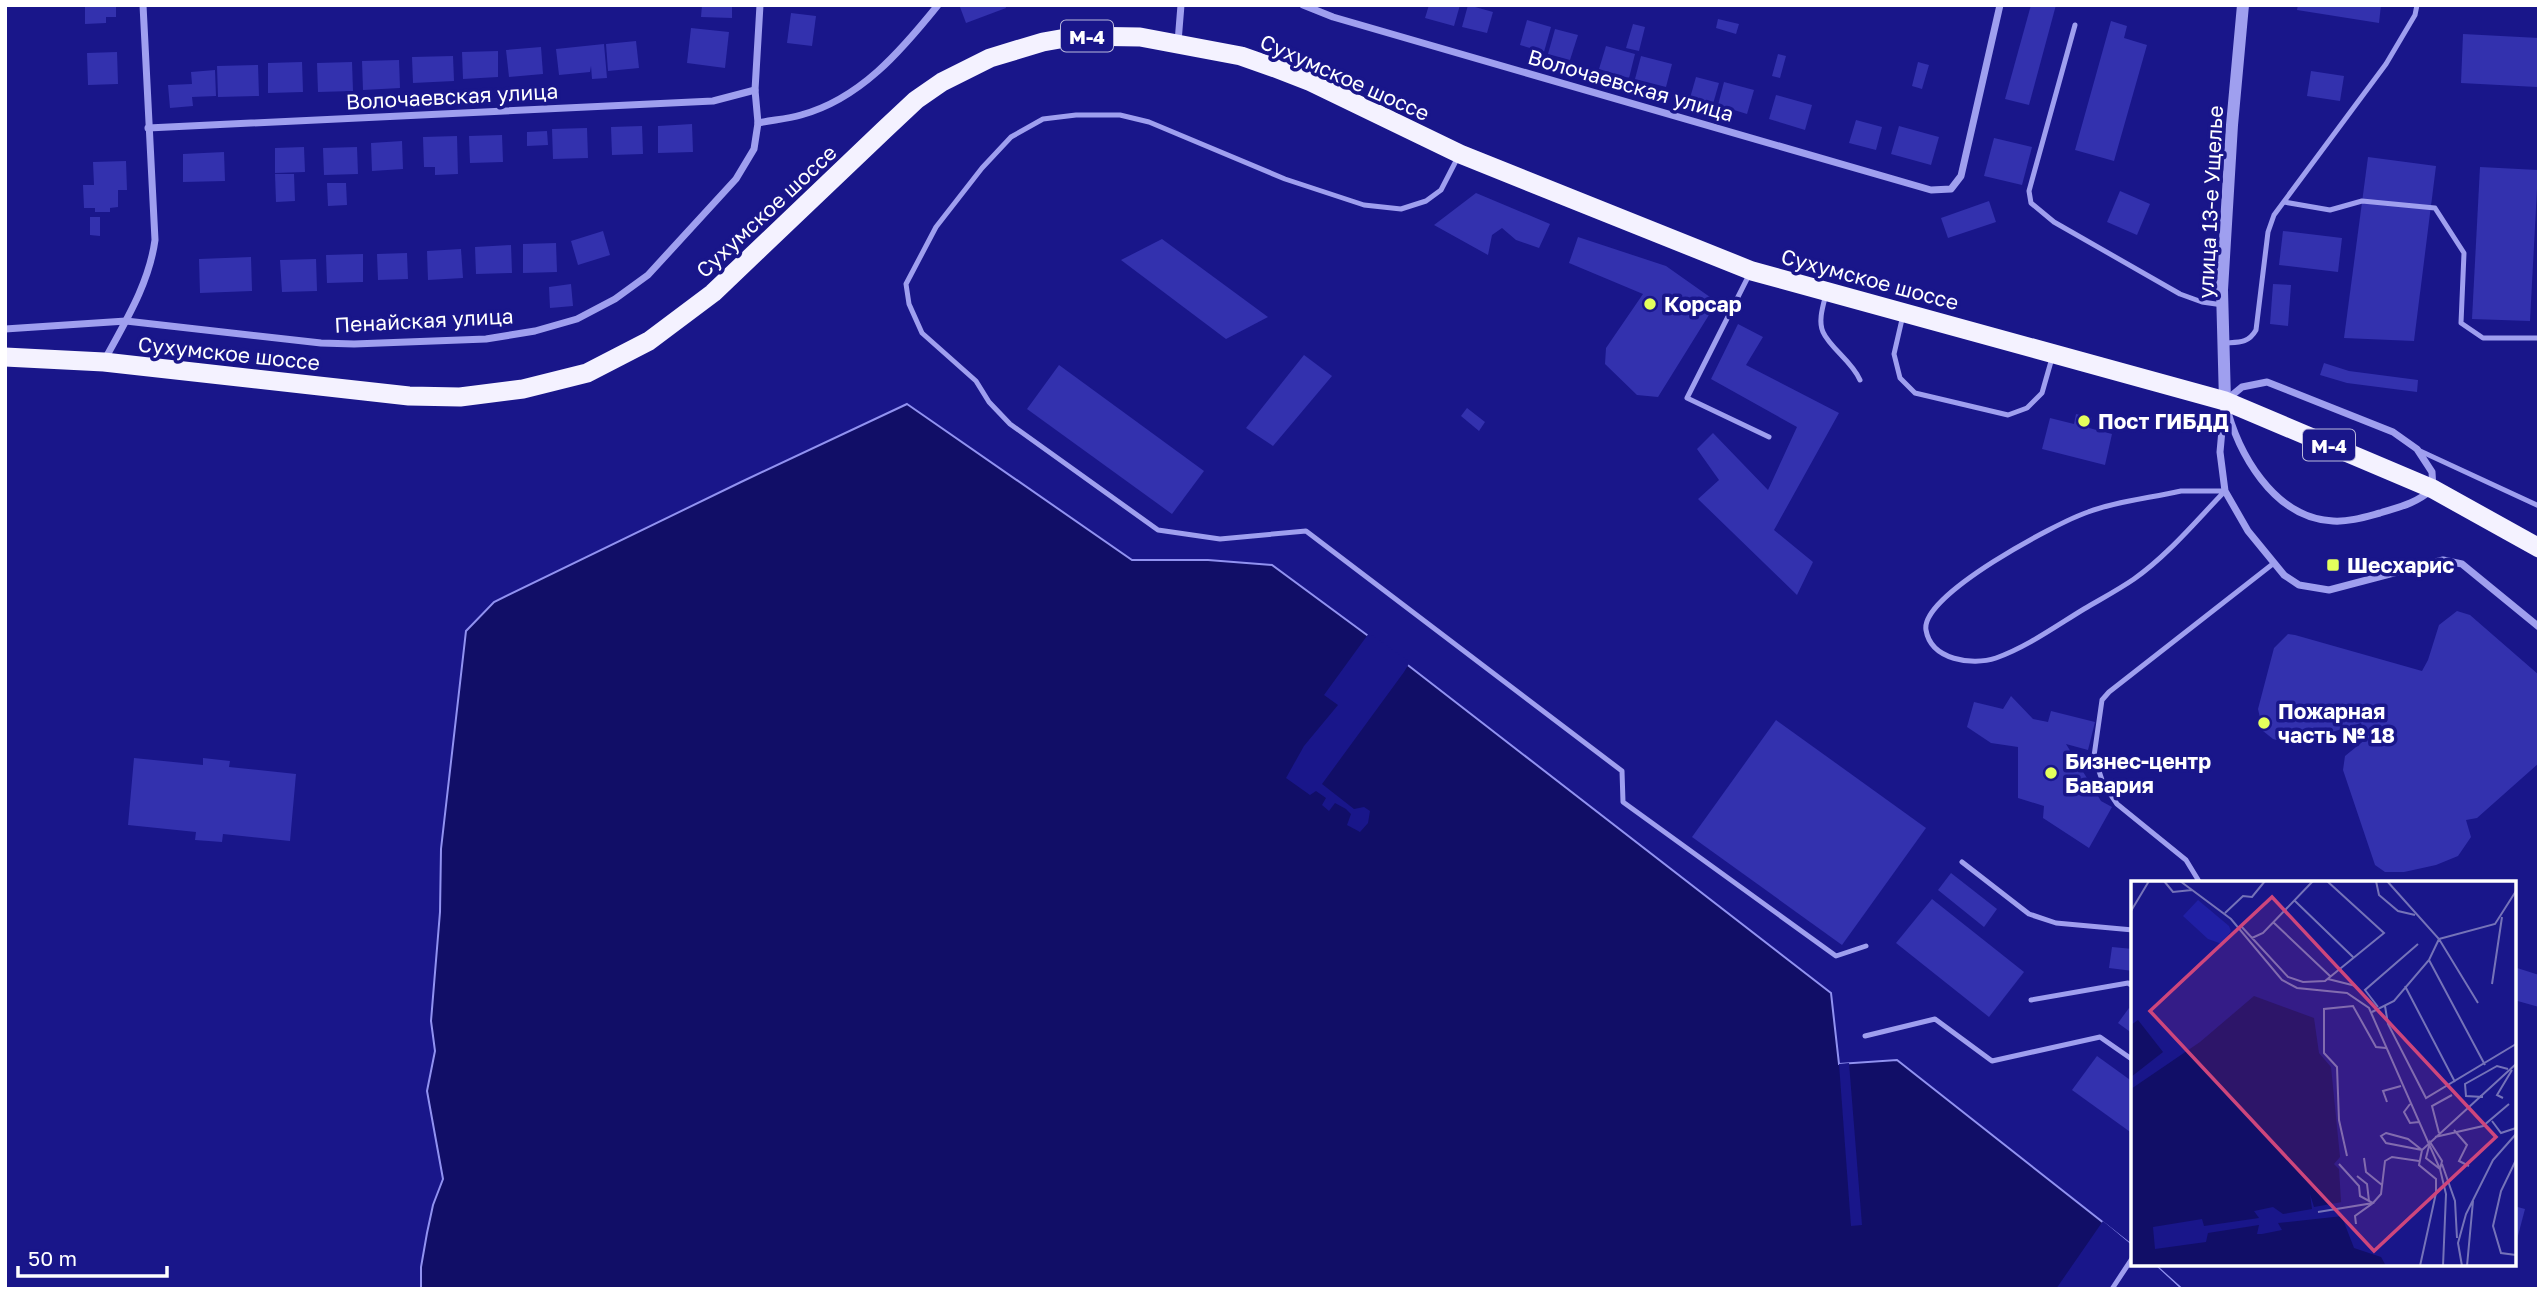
<svg xmlns="http://www.w3.org/2000/svg" width="2544" height="1294" viewBox="0 0 2544 1294" font-family="'Golos Text',sans-serif">
  <style>
    .water { fill: #110e67; stroke: #9192f1; stroke-width: 2 }
    .pier { fill: #19168a }
    .building { fill: #3331ae }
    .lines { fill: none; stroke-linecap: round; stroke-linejoin: round }
    .service { stroke: #9f9fef; stroke-width: 5 }
    .minor { stroke: #9f9fef; stroke-width: 7 }
    .tertiary { stroke: #9f9fef; stroke-width: 12 }
    .trunk { stroke: #f4f2ff; stroke-width: 19 }
    .poi-dot { fill: #e4ff5c; stroke: #19168a; stroke-width: 2.5 }
    .labels { text-anchor: middle; dominant-baseline: central; stroke-width: 7; stroke-linejoin: round; paint-order: stroke }
    .shield { fill: #19168a; stroke: #bab9dc; stroke-width: 2 }
    .shield-label { font-size: 19px; font-weight: bold; fill: #fff }
    .street-label { font-size: 21px; fill: #fff; stroke: #19168a }
    .poi-label { font-size: 21px; font-weight: bold; fill: #fff; stroke: #19168a; text-anchor: start }
    .inset-road { fill: none; stroke: #7573b9; stroke-width: 2 }
    .view { fill: #ce467c; fill-opacity: 0.15; stroke: #ce467c; stroke-width: 3.5 }
    .inset-edge { fill: none; stroke: #fff; stroke-width: 3.5 }
  </style>
  <rect width="100%" height="100%" fill="#19168a"/>
  <path class="water" d="M907 404 1132 560H1208L1272 565 1409 666 1831 993 1839 1064 1897 1060 2133 1246V1264H2154L2182 1289H421V1267L427 1233 433 1205 443 1179 427 1091 435 1051 431 1021 440 912 441 849 466 631 494 602 741 482Z"/>
  <g class="pier">
    <path d="M1369 633 1410 662 1404 672 1322 784 1354 809 1364 807 1370 811 1368 823 1360 832 1347 825 1351 814 1346 809 1335 803 1329 811 1322 805 1326 798 1316 791 1310 795 1286 778 1304 746 1338 705 1324 695Z"/>
    <path d="M1849 1063 1862 1225 1851 1226 1839 1064Z"/>
    <path d="M2103 1221 2133 1246V1264H2154L2181 1289H2056Z"/>
  </g>
  <g class="building">
    <path d="M85 5H116V17H106V23L85 24Z"/>
    <path d="M702 5H732V18L701 17Z"/>
    <path d="M966 5H1005L1006 8 966 23 960 7Z"/>
    <path d="M1429 5H1460L1454 26 1425 18Z"/>
    <path d="M1468 5 1493 12 1487 33 1462 27Z"/>
    <path d="M2031 5H2056L2029 105 2005 99Z"/>
    <path d="M2298 5H2381L2379 23 2297 10Z"/>
    <path d="M791 13 816 16 812 46 787 43Z"/>
    <path d="M1718 19 1739 24 1736 34 1716 28Z"/>
    <path d="M1527 20 1551 27 1544 52 1520 45Z"/>
    <path d="M2111 21 2127 26 2124 38 2147 45 2114 161 2075 150Z"/>
    <path d="M1633 24 1645 27 1639 51 1626 48Z"/>
    <path d="M691 28 729 32 725 68 687 63Z"/>
    <path d="M1555 29 1578 35 1570 60 1548 54Z"/>
    <path d="M2463 34 2539 38 2537 87 2461 83Z"/>
    <path d="M636 41 639 68 608 71 606 44Z"/>
    <path d="M604 44 607 78 592 79 591 66 590 72 559 75 556 49Z"/>
    <path d="M1606 46 1635 54 1629 78 1599 69Z"/>
    <path d="M541 47 543 74 509 77 506 50Z"/>
    <path d="M498 51V77L463 79 462 52Z"/>
    <path d="M117 52 118 84 88 85 87 53Z"/>
    <path d="M1778 54 1786 56 1780 78 1772 76Z"/>
    <path d="M453 56 454 81 413 83 412 57Z"/>
    <path d="M1641 56 1672 64 1666 87 1635 79Z"/>
    <path d="M399 60 400 88 363 90 362 61Z"/>
    <path d="M302 62 303 92 268 93V63Z"/>
    <path d="M352 62 353 91 318 92 317 63Z"/>
    <path d="M1918 62 1929 65 1922 89 1912 86Z"/>
    <path d="M258 65 259 96 218 97 217 66Z"/>
    <path d="M215 70 216 96 192 97 193 106 170 108 168 85 192 84 191 72Z"/>
    <path d="M2311 71 2344 76 2340 101 2307 96Z"/>
    <path d="M1696 77 1719 83 1713 104 1690 98Z"/>
    <path d="M1724 82 1754 90 1747 114 1718 105Z"/>
    <path d="M1776 95 1812 105 1805 130 1769 119Z"/>
    <path d="M1856 120 1882 127 1876 150 1849 143Z"/>
    <path d="M692 124 693 152 658 153V126Z"/>
    <path d="M642 126 643 154 612 155 611 127Z"/>
    <path d="M1899 126 1939 137 1931 165 1891 154Z"/>
    <path d="M587 128 588 158 553 159 552 129Z"/>
    <path d="M547 131 548 145 527 146V132Z"/>
    <path d="M502 135 503 162 470 163 469 136Z"/>
    <path d="M457 136 458 174 435 175V167H424L423 137Z"/>
    <path d="M1994 138 2032 147 2022 185 1984 176Z"/>
    <path d="M402 141 403 169 372 171 371 143Z"/>
    <path d="M304 147 305 172 275 173V148Z"/>
    <path d="M357 147 358 174 324 175 323 148Z"/>
    <path d="M224 152 225 181 183 182V154Z"/>
    <path d="M2368 157 2436 166 2414 341 2344 338Z"/>
    <path d="M126 161 127 190H118V207L110 208V212H95V208H84L83 185H94L93 162Z"/>
    <path d="M2480 167 2538 170 2530 321 2472 319Z"/>
    <path d="M275 174H294L295 201 276 202Z"/>
    <path d="M327 183H346L347 205 328 206Z"/>
    <path d="M2120 191 2150 204 2137 235 2107 222Z"/>
    <path d="M1476 193 1550 224 1539 248 1516 240 1502 228 1492 235 1488 255 1434 225Z"/>
    <path d="M1989 201 1996 222 1948 238 1941 218Z"/>
    <path d="M90 217H100V236L90 235Z"/>
    <path d="M603 231 610 255 578 265 571 241Z"/>
    <path d="M2283 231 2342 238 2338 272 2279 265Z"/>
    <path d="M1578 237 1666 266 1717 302 1658 397 1637 395 1605 364 1606 348 1643 294 1569 263Z"/>
    <path d="M1162 239 1268 317 1226 339 1121 260Z"/>
    <path d="M556 243 557 272 523 273V244Z"/>
    <path d="M511 245 512 273 476 274 475 247Z"/>
    <path d="M461 249 463 278 428 280 427 251Z"/>
    <path d="M407 253 408 279 378 280 377 254Z"/>
    <path d="M363 254V282L327 283 326 255Z"/>
    <path d="M251 257 252 291 200 293 199 259Z"/>
    <path d="M316 259 317 291 282 292 280 260Z"/>
    <path d="M571 284 573 306 550 308 549 287Z"/>
    <path d="M2273 284 2291 285 2288 326 2270 324Z"/>
    <path d="M1738 324 1763 337 1746 365 1839 413 1774 530 1813 562 1797 595 1698 499 1719 480 1697 449 1713 433 1768 490 1797 427 1711 379Z"/>
    <path d="M1304 355 1332 376 1273 446 1246 428Z"/>
    <path d="M2324 363 2349 371 2418 380 2417 392 2347 383 2320 375Z"/>
    <path d="M1059 365 1204 471 1172 514 1027 409Z"/>
    <path d="M1467 408 1485 422 1479 431 1461 416Z"/>
    <path d="M2076 414 2092 418 2089 428 2112 434 2105 465 2042 449 2050 418 2074 424Z"/>
    <path d="M2457 611 2470 615 2539 675V763L2477 818 2466 820 2471 837 2458 856 2436 865 2404 872H2385L2375 865 2343 770 2345 756 2366 739 2361 723 2319 736 2284 742 2273 739 2263 731 2258 709 2274 648 2288 634 2295 635 2422 671 2428 660 2439 625Z"/>
    <path d="M2011 696 2033 719 2048 722 2051 711 2095 722 2088 750 2066 744 2101 801 2112 807 2089 848 2043 818 2044 806 2018 798V747L1991 743 1967 727 1974 702 2003 709Z"/>
    <path d="M1776 720 1926 828 1842 945 1692 837Z"/>
    <path d="M134 758 203 765V758L230 761 229 767 296 774 290 841 223 834 222 842 195 840 196 832 128 825Z"/>
    <path d="M1951 873 1997 909 1984 927 1938 890Z"/>
    <path d="M1932 899 2024 972 1989 1017 1896 943Z"/>
    <path d="M2112 947 2133 949V971L2109 968Z"/>
    <path d="M2514 967 2539 975V1007L2514 1000Z"/>
    <path d="M2129 1008 2133 1011V1034L2118 1023Z"/>
    <path d="M2097 1056 2133 1082V1134L2072 1090Z"/>
    <path d="M2514 1206 2525 1209 2515 1247H2514Z"/>
  </g>
  <g class="lines">
    <g class="service">
      <path d="M2075 25 2029 191 2031 203 2054 222 2180 294 2202 302 2223 305"/>
      <path d="M1458 157 1441 190 1426 201 1401 209 1364 205 1285 179 1149 122 1120 115H1076L1043 119 1011 137 982 168 936 227 906 284 909 304 922 333 976 381 989 402 1010 424 1158 530 1220 539 1306 531 1622 771 1623 802 1836 956 1866 946"/>
      <path d="M2284 202 2330 210 2362 201 2435 208 2464 253 2461 323 2483 338H2539"/>
      <path d="M1750 273 1687 398 1769 437"/>
      <path d="M1826 294C1823 306 1818 321 1823 332 1830 348 1852 361 1860 380"/>
      <path d="M1903 315 1894 354 1900 378 1915 393 2008 415 2027 408 2042 393 2052 358"/>
      <path d="M2224 343C2238 342 2248 344 2256 330L2268 232 2274 215 2386 64 2415 15 2417 5"/>
      <path d="M2418 450 2539 506"/>
      <path d="M2181 491H2225C2196 521 2168 555 2134 579 2118 590 2101 599 2084 609 2056 626 2027 647 1996 658 1972 666 1931 660 1926 630 1920 595 2058 522 2088 512 2117 501 2151 498 2181 491Z"/>
      <path d="M1962 862 2029 914 2056 923 2133 930"/>
      <path d="M2200 883 2186 860 2117 804 2103 783 2094 756 2102 700 2109 692 2274 563"/>
      <path d="M2031 1000 2128 983 2133 986"/>
      <path d="M1865 1036 1935 1019 1992 1061 2100 1037 2133 1060"/>
      <path d="M2112 1289 2133 1257"/>
    </g>
    <g class="minor">
      <path d="M1303 5 1333 17 1931 190 1951 189 1961 176 2000 5"/>
      <path d="M1178 42 1181 5"/>
      <path d="M758 123C772 120 787 119 801 115 860 99 901 51 938 5"/>
      <path d="M148 128 713 101 755 90"/>
      <path d="M5 329 126 321 321 343 354 344 486 339 535 331 577 319 615 299 648 275 736 179 754 149 758 123 755 90 760 5"/>
      <path d="M104 361C125 322 149 284 155 240L143 5"/>
      <path d="M2267 382 2393 432 2417 449 2432 472 2433 489C2414 504 2403 506 2380 513 2365 517 2349 522 2333 521 2273 518 2237 452 2225 401L2242 387Z"/>
      <path d="M2224 408 2220 452 2225 491 2248 531 2284 575 2299 585 2329 590 2443 560 2462 564 2539 627"/>
    </g>
    <path class="tertiary" d="M2225 401 2222 290 2232 125 2243 5"/>
    <path class="trunk" d="M5 357 104 362 409 396 460 397 523 389 587 373 649 341 713 293 884 130 916 100 942 82 990 58 1043 42 1077 36 1140 37 1241 56 1275 68 1311 82 1460 154 1752 271 2225 401 2433 489 2539 548"/>
  </g>
  <g class="poi-dot">
    <circle cx="1650" cy="304" r="7"/>
    <circle cx="2084" cy="421" r="7"/>
    <rect x="2326" y="558" width="14" height="14" rx="3.5"/>
    <circle cx="2264" cy="723" r="7"/>
    <circle cx="2051" cy="773" r="7"/>
  </g>
  <g class="labels">
    <g class="shield">
      <rect x="1061" y="20.5" width="52" height="31" rx="5"/>
      <rect x="2303" y="429.5" width="52" height="31" rx="5"/>
    </g>
    <g class="shield-label">
      <text x="1087" y="36">М-4</text>
      <text x="2329" y="445">М-4</text>
    </g>
    <g class="street-label">
      <text transform="translate(1345 77) rotate(24)">Сухумское шоссе</text>
      <text transform="translate(1631 85) rotate(16)">Волочаевская улица</text>
      <text transform="translate(452 96) rotate(-3)">Волочаевская улица</text>
      <text transform="translate(2210 202) rotate(-87)">улица 13-е Ущелье</text>
      <text transform="translate(766 211) rotate(-43)">Сухумское шоссе</text>
      <text transform="translate(1870 279) rotate(15)">Сухумское шоссе</text>
      <text transform="translate(424 320) rotate(-3)">Пенайская улица</text>
      <text transform="translate(229 353) rotate(6)">Сухумское шоссе</text>
    </g>
    <g class="poi-label">
      <text x="1664" y="304">Корсар</text>
      <text x="2098" y="421">Пост ГИБДД</text>
      <text x="2347" y="565">Шесхарис</text>
      <text x="2278" y="711">Пожарная<tspan x="2278" dy="24">часть № 18</tspan></text>
      <text x="2065" y="761">Бизнес-центр<tspan x="2065" dy="24">Бавария</tspan></text>
    </g>
  </g>
  <g transform="translate(2131 881)">
    <rect width="385" height="385" fill="#19168a"/>
    <path d="M67 19 98 45 100 50 91 63 77 58 52 35Z" fill="#201fa4"/>
    <path d="M123 115 183 137 188 172 200 186 209 276 203 283 208 288 211 336 223 367 250 376 255 385H0V208L69 161ZM7 139 32 171 0 196V144Z" fill="#110e67"/>
    <path d="M179 313 183 326 211 321 212 335 147 342 151 349 131 353H126L128 344 77 352 75 361 24 368 22 346 71 338 73 345 128 337 123 330 142 326 152 333 181 328Z" fill="#19168a"/>
    <path class="inset-road" d="M33 0 42 11 61 9M49 0 100 38 151 99 166 107 216 112 238 127 309 288 315 313 312 385M245 0 248 14 267 30 284 34M256 0 308 58 347 122M164 20 222 76M0 30 18 0M94 32 112 15 121 16 134 0M142 41 199 95M110 45 157 96 172 101 194 100 253 52 196 0M121 57 132 52 182 0M308 58 364 43 385 10M298 79 354 184M197 98 225 105M361 103 371 36M274 105 324 201M254 125 257 143 295 217 385 163M247 126 234 109 287 63M241 131 263 120 298 79 308 58M352 216 335 215 334 203 366 185 377 188M372 217 366 214 381 189M256 221 252 210 270 205M279 223 273 231 279 242 288 241M361 240 370 252 385 247M323 249 336 264 328 280 338 285M255 252 277 258 291 269 255 262 250 255ZM308 252 301 225 321 214M304 256 352 245 378 223M299 261 311 280 309 288 295 277ZM216 275 208 239 206 186 193 172V128L222 125 245 166 255 167M233 277 235 291 251 304M385 279 370 310 362 345 370 372 385 374M208 283 228 305 229 315 242 322 224 335 225 343M311 283 324 320 326 357M226 295 236 303 238 320M187 331 242 322 250 313 254 280 261 276 288 280M289 385 305 312V298L288 284 291 269 385 183M331 385 327 362 335 333 362 279 385 253M336 385 342 320"/>
    <path class="view" d="M141 16 365 256 243 370 19 130Z"/>
    <rect width="385" height="385" class="inset-edge"/>
  </g>
  <rect width="2544" height="1294" fill="none" stroke="#ffffff" stroke-width="14"/>
  <path d="M18 1266v10h149v-10" fill="none" stroke="#ffffff" stroke-width="3.5"/>
  <text x="28" y="1266" font-size="21" fill="#ffffff" stroke="#19168a" stroke-width="5" paint-order="stroke">50 m</text>
</svg>
